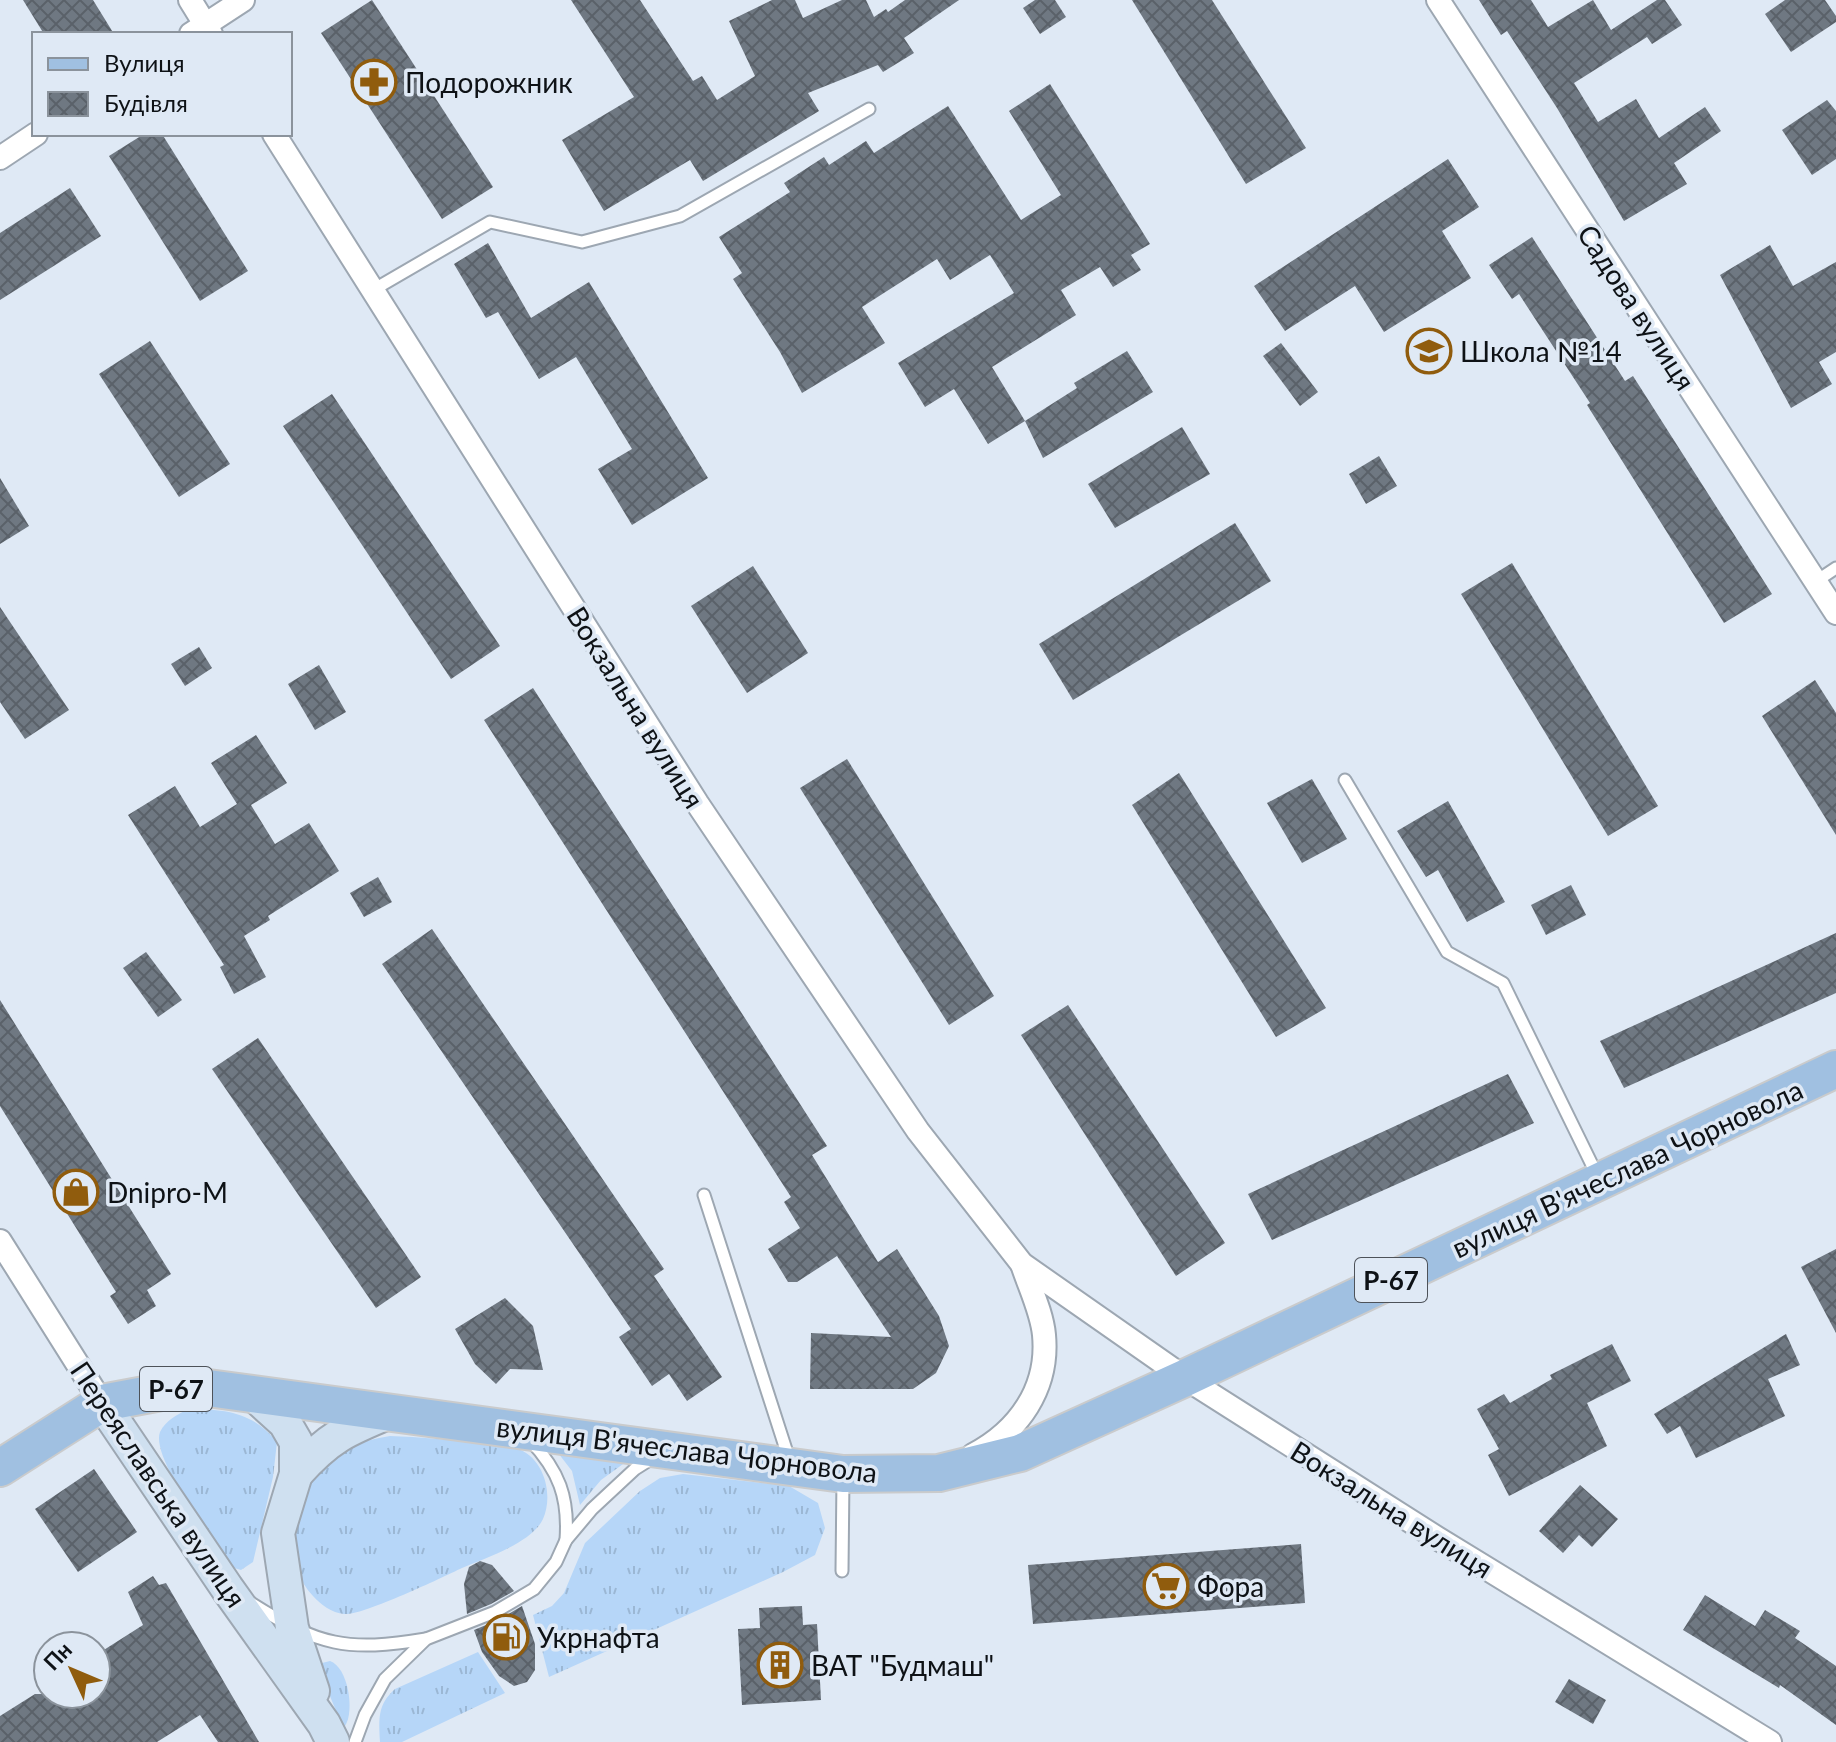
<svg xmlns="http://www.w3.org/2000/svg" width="1836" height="1742" viewBox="0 0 1836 1742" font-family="Lato,sans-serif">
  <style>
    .grass { fill: url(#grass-tufts) }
    .building { fill: url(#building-cross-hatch) }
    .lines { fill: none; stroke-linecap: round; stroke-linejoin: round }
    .lane-casing { stroke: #9da7b2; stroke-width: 15 }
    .street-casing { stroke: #9da7b2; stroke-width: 26 }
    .secondary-casing { stroke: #9da7b2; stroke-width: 36 }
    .primary-casing { stroke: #cacbcc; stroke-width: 40 }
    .lane { stroke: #fff; stroke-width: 11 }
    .street { stroke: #fff; stroke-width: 22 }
    .secondary { stroke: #cfe0f0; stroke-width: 32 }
    .primary { stroke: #a0c0e1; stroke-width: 36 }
    .labels { text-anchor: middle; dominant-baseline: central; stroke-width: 7; stroke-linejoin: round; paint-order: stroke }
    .shield { fill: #dfe9f5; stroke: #4d5259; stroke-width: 2 }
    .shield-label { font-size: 26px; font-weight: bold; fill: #0e1216 }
    .poi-label { font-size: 28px; fill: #0e1216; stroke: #dfe9f5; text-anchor: start }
    .street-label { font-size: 28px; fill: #0e1216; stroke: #dfe9f5 }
  </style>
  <defs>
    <pattern id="grass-tufts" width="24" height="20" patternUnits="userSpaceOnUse" patternTransform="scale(2)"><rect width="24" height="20" fill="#b6d6f8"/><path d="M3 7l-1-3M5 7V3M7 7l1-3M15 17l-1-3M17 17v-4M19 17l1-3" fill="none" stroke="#9bb7d4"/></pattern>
    <pattern id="building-cross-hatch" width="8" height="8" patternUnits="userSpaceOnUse" patternTransform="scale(2)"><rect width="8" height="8" fill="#6f7882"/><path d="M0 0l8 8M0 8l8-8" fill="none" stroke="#5a6169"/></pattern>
  </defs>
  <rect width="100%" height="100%" fill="#dfe9f5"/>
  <g class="grass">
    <path d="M188 1409C225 1409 253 1412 277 1442L273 1477 253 1562 241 1570 231 1567C215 1544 150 1457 160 1432 166 1420 177 1415 188 1409Z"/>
    <path d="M390 1436C420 1437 450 1440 480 1443 492 1444 506 1444 516 1448 544 1457 554 1494 543 1519 532 1543 485 1558 462 1568 441 1578 362 1616 344 1614 332 1613 320 1604 313 1596 283 1564 292 1514 313 1478 329 1450 361 1441 390 1436Z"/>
    <path d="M555 1449 630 1459 601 1480 580 1505 572 1471Z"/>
    <path d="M683 1474 789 1486 818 1503 825 1528 815 1555 783 1572 549 1677 533 1615 552 1606 564 1593 585 1543 640 1491 660 1478Z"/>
    <path d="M478 1652 505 1693 402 1742H380C379 1719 377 1705 395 1689Z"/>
    <path d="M330 1661C348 1667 355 1711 345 1726L342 1725 319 1670 322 1663Z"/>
  </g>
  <g class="building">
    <path d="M23 0H93L114 34H44Z"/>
    <path d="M372 0 493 187 442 219 321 33Z"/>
    <path d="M571 0H640L693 81 702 76 717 100 755 76 729 21 772 0H795L803 18 842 0H866L874 17 886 9 888 12 905 0H959L904 38 914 53 883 72 878 65 808 93 819 111 703 181 690 160 604 211 562 140 634 97Z"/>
    <path d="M1035 0H1055L1066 17 1040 34 1023 8Z"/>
    <path d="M1132 0H1212L1306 148 1246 184Z"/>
    <path d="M1479 0H1531L1548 27 1593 0 1611 30 1657 0H1665L1682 25 1652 44 1647 37 1574 83 1598 122 1636 99 1659 138 1705 107 1721 131 1674 163 1687 184 1624 221 1557 108 1507 31 1501 35Z"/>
    <path d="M1785 0H1825L1836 16V22L1791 52 1765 14Z"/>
    <path d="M1050 84 1150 244 1131 255 1141 270 1113 287 1100 267 1061 290 1076 315 992 367 1025 421 988 444 954 389 925 407 898 363 1014 293 990 255 950 280 937 259 862 307 885 343 802 393 780 352 733 279 742 273 719 237 790 192 784 183 824 157 829 165 866 141 874 153 948 106 1021 220 1061 195 1009 111Z"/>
    <path d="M1827 100 1836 111V159L1812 175 1782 130Z"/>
    <path d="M144 134H162L248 271 200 301 109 156Z"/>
    <path d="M1448 159 1479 207 1442 231 1471 278 1384 332 1355 286 1285 331 1254 286Z"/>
    <path d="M70 188 101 236 0 300V233Z"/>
    <path d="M1532 237 1625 381 1633 376 1772 594 1724 623 1587 405 1590 403 1519 294 1512 299 1489 265Z"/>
    <path d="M488 243 531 318 589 282 708 478 632 525 598 469 632 449 576 357 539 379 498 312 486 318 454 264Z"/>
    <path d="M1770 245 1793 286 1836 262V352L1819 362 1832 384 1791 408 1720 275Z"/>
    <path d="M150 341 230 464 179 497 99 374Z"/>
    <path d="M1281 343 1318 392 1300 406 1263 356Z"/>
    <path d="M1127 351 1153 392 1043 458 1025 421 1077 388 1074 383Z"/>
    <path d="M332 394 500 646 451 679 283 426Z"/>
    <path d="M1182 427 1210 474 1115 528 1088 484Z"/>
    <path d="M1379 456 1397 486 1366 504 1349 474Z"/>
    <path d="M0 478 29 526 0 544Z"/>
    <path d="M1235 523 1271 581 1073 700 1039 644Z"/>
    <path d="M1512 563 1658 806 1608 836 1461 594Z"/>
    <path d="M753 566 808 653 747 693 691 606Z"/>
    <path d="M0 607 69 710 25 739 0 702Z"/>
    <path d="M199 647 212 668 185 686 171 664Z"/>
    <path d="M319 665 346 712 315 730 288 684Z"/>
    <path d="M1815 680 1836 713V835L1762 716Z"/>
    <path d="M533 688 827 1146 812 1155 878 1262 897 1249 939 1316 949 1346 936 1373 913 1389H810L811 1333 891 1337 837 1256 797 1282H788L768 1249 800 1228 784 1202 791 1197 484 720Z"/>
    <path d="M256 735 287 783 251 805 275 844 309 823 339 871 268 916 270 920 244 936 266 977 234 994 220 967 224 965 128 815 175 786 200 827 237 804 211 763Z"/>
    <path d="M847 759 994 996 949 1025 800 788Z"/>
    <path d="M1179 773 1326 1008 1276 1037 1132 805Z"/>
    <path d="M1312 779 1347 839 1302 863 1267 803Z"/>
    <path d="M1448 801 1505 902 1467 922 1438 870 1426 877 1397 831Z"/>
    <path d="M378 877 392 902 364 917 350 893Z"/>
    <path d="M1571 885 1586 915 1546 935 1531 905Z"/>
    <path d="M432 929 664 1269 654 1276 722 1377 687 1401 669 1374 652 1386 619 1337 631 1329 382 964Z"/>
    <path d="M1836 933V993L1624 1088 1600 1041Z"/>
    <path d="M146 952 182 1000 158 1017 123 968Z"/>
    <path d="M0 1000 171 1274 147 1290 156 1306 128 1324 110 1296 116 1292 0 1106Z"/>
    <path d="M1068 1005 1225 1243 1176 1276 1021 1035Z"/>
    <path d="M258 1038 421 1277 376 1308 212 1069Z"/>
    <path d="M1508 1074 1534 1123 1272 1240 1248 1194Z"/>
    <path d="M1836 1249V1333L1801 1267Z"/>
    <path d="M505 1298 533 1326 543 1370 510 1369 496 1384 475 1364 455 1329Z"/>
    <path d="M1786 1334 1800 1365 1768 1379 1785 1416 1696 1458 1680 1426 1667 1434 1654 1414Z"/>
    <path d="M1612 1344 1631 1381 1587 1403 1607 1446 1509 1496 1488 1455 1499 1449 1477 1409 1504 1394 1510 1403 1552 1379 1550 1375Z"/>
    <path d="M94 1469 137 1532 78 1572 35 1509Z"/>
    <path d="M1580 1485 1618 1519 1592 1547 1579 1535 1563 1553 1539 1531Z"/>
    <path d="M1301 1544 1305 1603 1033 1624 1028 1565Z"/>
    <path d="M480 1561 492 1565 514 1591 491 1604 467 1614 464 1584 469 1567Z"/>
    <path d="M153 1576 159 1585 166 1583 259 1742H218L200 1715 157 1742H0V1716L35 1694H96V1655L143 1625 128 1592Z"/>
    <path d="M1705 1595 1755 1626 1765 1610 1800 1631 1795 1638 1836 1666V1725L1780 1685 1779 1688 1683 1630Z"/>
    <path d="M522 1606 535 1644V1670L527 1682 514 1686 499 1676 482 1652 474 1630 498 1620Z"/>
    <path d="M802 1606 803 1625 817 1624 821 1700 742 1705 738 1629 760 1628 759 1608Z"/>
    <path d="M1569 1679 1606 1700 1593 1724 1555 1702Z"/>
  </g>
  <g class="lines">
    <g class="lane-casing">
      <g id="lane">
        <path d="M373 290 490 222 582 242 680 216 869 109"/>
        <path d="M1815 582 1836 568"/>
        <path d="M1345 780 1447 952 1503 983 1598 1177"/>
        <path d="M704 1195 790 1462"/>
        <path d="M530 1440C559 1471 569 1497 566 1540"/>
        <path d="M842 1571 843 1478"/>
        <path d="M251 1603C319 1646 347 1652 426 1639"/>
        <path d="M355 1742 365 1715 385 1679 426 1639 495 1612 534 1589 556 1562 566 1540 592 1509 635 1469 654 1457"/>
      </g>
    </g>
    <g class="street-casing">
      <g id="street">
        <path d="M190 0 211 34"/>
        <path d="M1438 0 1836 613"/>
        <path d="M191 34 243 0"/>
        <path d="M274 134 697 803 918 1131 1022 1264 1185 1378 1437 1538 1770 1742"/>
        <path d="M0 158 36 134"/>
        <path d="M0 1241 102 1403"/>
        <path d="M973 1455C1019 1431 1049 1388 1044 1335 1042 1312 1029 1286 1022 1264"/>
      </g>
    </g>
    <g class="secondary-casing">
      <g id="secondary">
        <path d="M252 1393 285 1423 296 1442V1474L278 1533 292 1628 313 1691"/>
        <path d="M102 1403 227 1588 324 1724 333 1742"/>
        <path d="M296 1474C329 1437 346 1430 390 1412"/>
      </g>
    </g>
    <g class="primary-casing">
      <path id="primary" d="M0 1468 102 1403 193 1386 843 1474 939 1473 1020 1453 1185 1378 1836 1069"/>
    </g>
    <use href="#lane" class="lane"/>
    <use href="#street" class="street"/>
    <use href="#secondary" class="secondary"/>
    <use href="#primary" class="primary"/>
  </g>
  <defs>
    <g id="pharmacy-ring" transform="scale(2.3)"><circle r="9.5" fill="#dfe9f5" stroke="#905c0d" stroke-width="1.5"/><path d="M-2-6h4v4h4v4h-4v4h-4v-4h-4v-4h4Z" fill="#905c0d"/></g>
    <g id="school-ring" transform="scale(2.3)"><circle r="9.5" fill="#dfe9f5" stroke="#905c0d" stroke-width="1.5"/><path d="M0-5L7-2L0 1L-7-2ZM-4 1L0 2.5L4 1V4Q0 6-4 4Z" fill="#905c0d"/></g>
    <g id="shop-ring" transform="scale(2.3)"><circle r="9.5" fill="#dfe9f5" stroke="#905c0d" stroke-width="1.5"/><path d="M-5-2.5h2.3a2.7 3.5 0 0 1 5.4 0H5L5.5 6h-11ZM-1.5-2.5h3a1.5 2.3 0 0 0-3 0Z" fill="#905c0d"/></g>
    <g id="supermarket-ring" transform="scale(2.3)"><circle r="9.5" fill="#dfe9f5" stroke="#905c0d" stroke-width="1.5"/><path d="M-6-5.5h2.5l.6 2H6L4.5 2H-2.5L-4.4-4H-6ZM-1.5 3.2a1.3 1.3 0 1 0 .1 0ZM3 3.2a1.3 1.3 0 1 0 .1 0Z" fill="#905c0d"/></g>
    <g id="fuel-ring" transform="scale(2.3)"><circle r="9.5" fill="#dfe9f5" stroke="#905c0d" stroke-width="1.5"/><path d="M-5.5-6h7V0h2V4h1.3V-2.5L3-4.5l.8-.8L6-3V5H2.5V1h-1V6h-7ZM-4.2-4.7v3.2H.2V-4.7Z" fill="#905c0d"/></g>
    <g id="building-ring" transform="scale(2.3)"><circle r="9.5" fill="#dfe9f5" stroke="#905c0d" stroke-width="1.5"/><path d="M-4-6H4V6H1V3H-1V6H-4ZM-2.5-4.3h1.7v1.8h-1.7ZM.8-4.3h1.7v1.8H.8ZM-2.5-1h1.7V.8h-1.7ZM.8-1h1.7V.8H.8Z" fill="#905c0d"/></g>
  </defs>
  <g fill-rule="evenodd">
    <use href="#pharmacy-ring" x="374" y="82"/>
    <use href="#school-ring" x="1429" y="351"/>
    <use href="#shop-ring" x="76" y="1192"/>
    <use href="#supermarket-ring" x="1166" y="1586"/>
    <use href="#fuel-ring" x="506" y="1637"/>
    <use href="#building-ring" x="780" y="1665"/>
  </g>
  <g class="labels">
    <g class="shield">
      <rect x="1355" y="1258" width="72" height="44" rx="6"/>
      <rect x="140" y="1367" width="72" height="44" rx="6"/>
    </g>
    <g class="shield-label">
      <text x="1391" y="1280">Р-67</text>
      <text x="176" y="1389">Р-67</text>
    </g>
    <g class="poi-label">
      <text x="405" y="82">Подорожник</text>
      <text x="1460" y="351">Школа №14</text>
      <text x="107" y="1192">Dnipro-M</text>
      <text x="1197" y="1586">Фора</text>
      <text x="537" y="1637">Укрнафта</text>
      <text x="811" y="1665">ВАТ "Будмаш"</text>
    </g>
    <g class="street-label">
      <text transform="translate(1637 307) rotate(57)">Садова вулиця</text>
      <text transform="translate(636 707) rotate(58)">Вокзальна вулиця</text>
      <text transform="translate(1627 1168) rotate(-25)">вулиця В'ячеслава Чорновола</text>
      <text transform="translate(687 1449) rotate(7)">вулиця В'ячеслава Чорновола</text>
      <text transform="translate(159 1484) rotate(56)">Переяславська вулиця</text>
      <text transform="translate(1392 1509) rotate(32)">Вокзальна вулиця</text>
    </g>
  </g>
  <rect x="32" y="32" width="260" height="104" fill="#dfe9f5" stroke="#8b939c" stroke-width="2"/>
  <rect x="48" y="58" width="40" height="12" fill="#a0c0e1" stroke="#8b939c" stroke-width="2"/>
  <text x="104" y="72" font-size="24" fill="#0e1216">Вулиця</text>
  <rect x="48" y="92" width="40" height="24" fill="url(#building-cross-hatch)" stroke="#8b939c" stroke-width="2"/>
  <text x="104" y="112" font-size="24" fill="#0e1216">Будівля</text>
  <g transform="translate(72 1670) rotate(314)"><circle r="38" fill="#dfe9f5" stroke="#8b939c" stroke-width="2"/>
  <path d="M0-6L14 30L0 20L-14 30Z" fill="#905c0d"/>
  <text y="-12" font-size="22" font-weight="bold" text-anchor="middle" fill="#0e1216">Пн</text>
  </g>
</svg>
